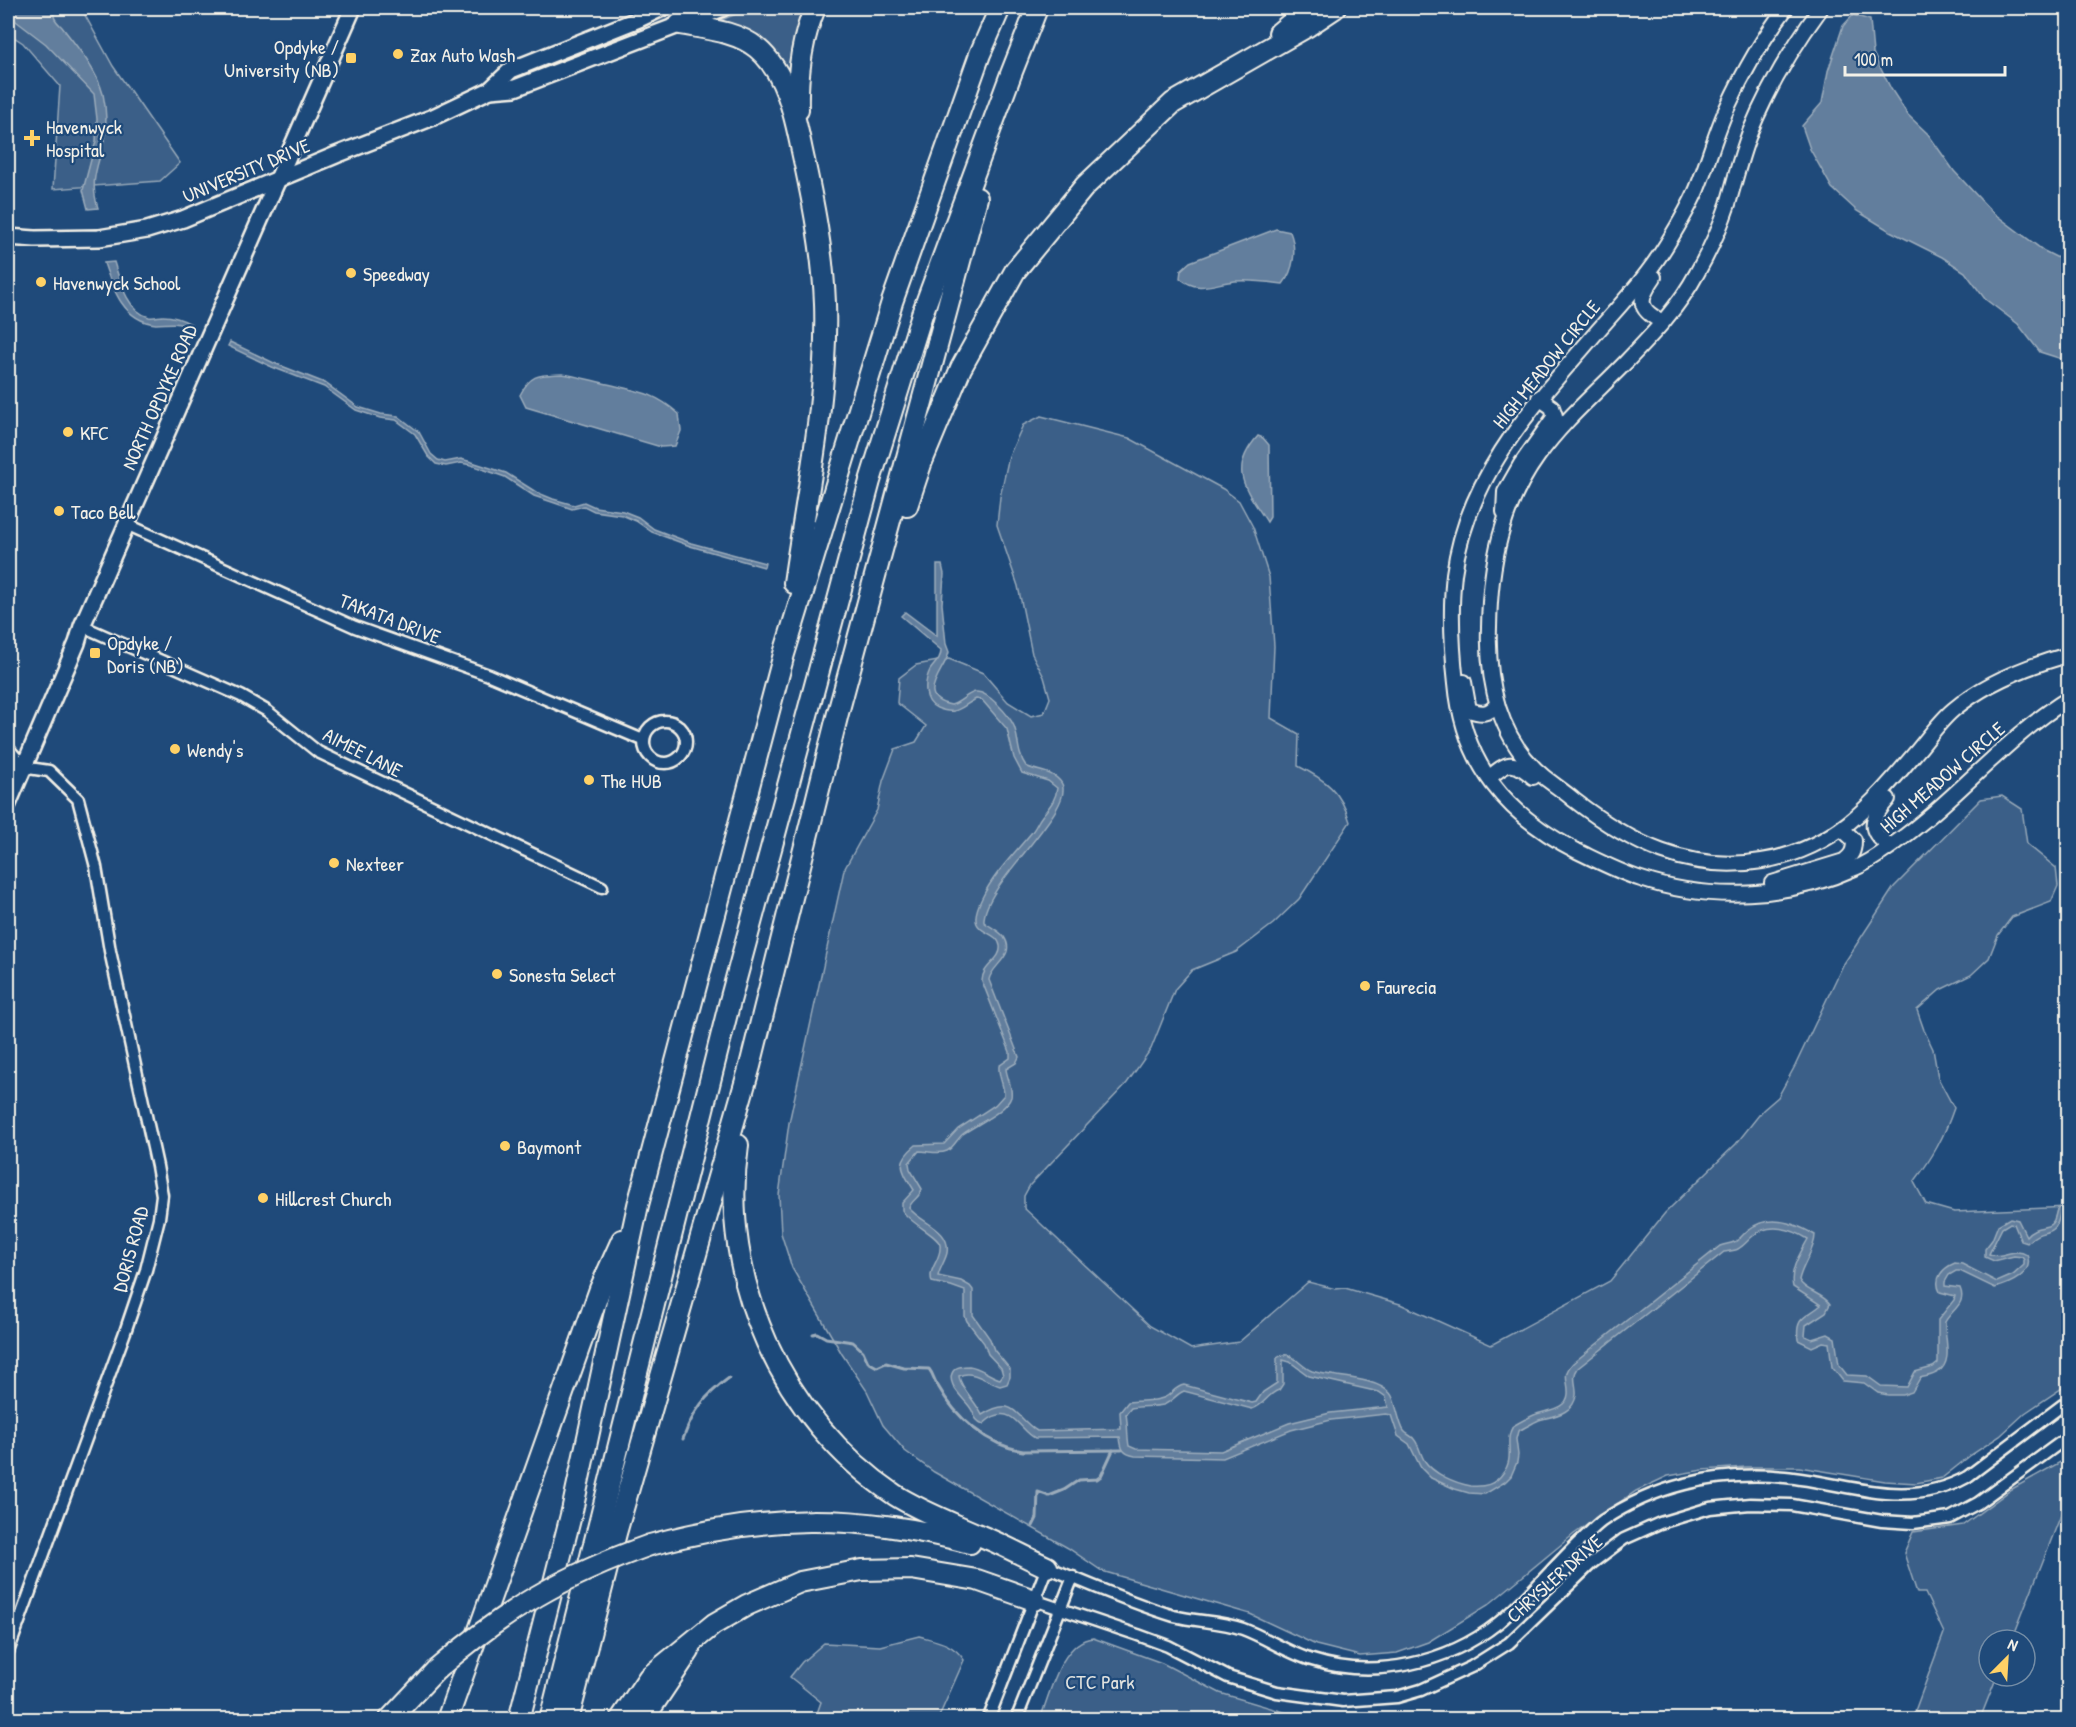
<svg xmlns="http://www.w3.org/2000/svg" width="2076" height="1727" viewBox="0 0 2076 1727" font-family="'Patrick Hand',sans-serif">
  <style>
    .green { fill: #3a5f88; stroke: #97a8b8; stroke-width: 1.5 }
    .water { fill: #627e9d; stroke: #9cacbb; stroke-width: 1.5; fill-rule: evenodd }
    .lines { fill: none; stroke-linecap: round; stroke-linejoin: round }
    .stream { stroke: #9cacbb; stroke-width: 3 }
    .minor-casing { stroke: #f4f1e8; stroke-width: 15 }
    .tertiary-casing { stroke: #f4f1e8; stroke-width: 18 }
    .secondary-casing { stroke: #f4f1e8; stroke-width: 20 }
    .motorway-casing { stroke: #f4f1e8; stroke-width: 24 }
    .minor { stroke: #1f4a7a; stroke-width: 10 }
    .tertiary { stroke: #1f4a7a; stroke-width: 14 }
    .secondary { stroke: #1f4a7a; stroke-width: 15 }
    .motorway { stroke: #1f4a7a; stroke-width: 20 }
    .motorway-bridge-casing { stroke: #f4f1e8; stroke-width: 24; stroke-linecap: butt }
    .motorway-bridge { stroke: #1f4a7a; stroke-width: 20 }
    .poi-dot { fill: #ffd166; stroke: #1f4a7a; stroke-width: 2 }
    .labels { text-anchor: middle; dominant-baseline: central; stroke-width: 4.5; stroke-linejoin: round; paint-order: stroke }
    .poi-label { font-size: 20px; fill: #f4f1e8; stroke: #1f4a7a; text-anchor: start }
    .street-label { font-size: 20px; fill: #f4f1e8; stroke: #1f4a7a }
    .park-label { font-size: 20px; fill: #e1e2de; stroke: #1f4a7a }
  </style>
  <rect width="100%" height="100%" fill="#1f4a7a"/>
  <filter id="ink" filterUnits="userSpaceOnUse"><feTurbulence type="fractalNoise" baseFrequency=".0167" numOctaves="2"/><feDisplacementMap in="SourceGraphic" scale="12" xChannelSelector="R" yChannelSelector="G"/><feConvolveMatrix kernelMatrix="1 2 1 2 8 2 1 2 1" color-interpolation-filters="sRGB"/></filter>
  <g filter="url(#ink)">
    <g class="green">
      <path d="M8 8H81L113 66 180 163 160 181 53 189 60 86 23 43 8 33Z"/>
      <path d="M677 8H701L511 81 524 73 635 28Z"/>
      <path d="M751 8H807L791 75H787L716 22Z"/>
      <path d="M1041 416 1129 438 1223 489 1239 501 1253 527 1269 577 1274 646 1271 718 1299 734 1298 766C1326 780 1341 791 1350 822L1299 899 1273 924 1236 952 1192 970 1175 989 1151 1049 1127 1083 1030 1185 1024 1196V1208L1150 1326 1191 1349 1239 1342 1308 1282 1336 1289 1345 1288 1400 1304 1491 1345 1610 1281 1665 1213 1736 1144 1763 1110 1778 1097 1795 1066 1843 965 1894 887 1981 799 2002 796 2022 809 2027 844 2056 868 2058 886 2051 902 2012 917 1998 935 1989 958 1971 975 1940 990 1917 1010 1924 1030 1933 1049 1938 1078 1954 1108C1944 1137 1933 1157 1914 1182L1926 1204 1954 1212 2068 1207V1384L2025 1413 2000 1436 1971 1455 1942 1478 1916 1483 1885 1481 1799 1467H1746L1703 1470 1668 1476 1636 1491 1574 1534 1488 1605 1428 1642 1397 1653 1360 1656 1316 1645 1250 1614 1102 1571 1068 1548 934 1472 905 1451 883 1425 867 1391 842 1354 792 1268 781 1233 779 1195 789 1123 844 870 877 810 883 781 895 749 916 742 926 726 897 703 899 678 916 665 949 659 983 673 1008 702 1031 716 1044 713 1050 698 1044 677 1032 654 1018 586 997 525 1000 497 1009 456 1023 425Z"/>
      <path d="M2064 1460 2068 1464V1497L2012 1640H1989V1676H1997L1980 1719H1912L1944 1633 1925 1593H1917L1904 1553 1913 1532 1963 1525 2012 1489Z"/>
      <path d="M919 1636C937 1641 953 1643 964 1660L938 1719H815L821 1702 790 1677 802 1662 824 1643 880 1646Z"/>
      <path d="M1093 1638 1162 1663 1220 1693 1294 1715 1325 1719H1040C1050 1694 1061 1641 1093 1638Z"/>
    </g>
    <g class="water">
      <path d="M8 8H55C54 11 53 13 54 16 55 21 59 24 62 27 77 46 97 71 103 94 106 108 107 126 104 141 98 167 89 180 98 208L88 209 83 190 96 141 97 119 94 94 46 44 8 15Z"/>
      <path d="M1853 15 1870 20 1873 53 1891 89 1908 115 1928 134 1954 171 1992 212 2044 251 2068 263V361L2040 352 2018 324 1985 299 1965 272 1942 257 1890 231 1857 211 1832 188 1810 149 1802 126 1822 103 1828 71 1843 26Z"/>
      <path d="M1276 229 1290 232C1297 249 1294 270 1283 284 1268 282 1251 280 1235 281 1214 283 1198 294 1180 278L1181 270 1190 262Z"/>
      <path d="M114 262C120 281 127 311 149 317 154 318 159 316 163 316 173 316 182 319 191 324L189 327C177 321 169 324 156 324 124 321 113 290 104 263Z"/>
      <path d="M230 342 274 363 325 383 358 407 381 414 398 416 419 432 431 454 438 460 445 462 461 459 472 462 506 473 536 492 553 499 574 505 584 502 595 507 623 511 638 517 654 529 691 543 765 563 764 567 690 546 652 532 636 521 622 515 594 511 584 506 572 509 552 502 534 496 505 477 471 465 461 463 446 466 436 464 428 456 415 434 396 420 380 418 356 410 324 387 272 367 228 346Z"/>
      <path d="M562 374C577 376 589 380 603 383 636 391 653 391 679 414L681 431 675 446 661 447 526 407 520 395C531 373 540 375 562 374Z"/>
      <path d="M1258 436 1263 438 1269 445 1270 517 1267 522C1246 489 1227 471 1258 436Z"/>
      <path d="M937 565H942L944 574 942 604 946 644 949 652C946 669 913 698 951 705 960 703 967 693 976 692 988 691 1009 715 1014 726 1019 739 1017 754 1026 766 1037 772 1052 771 1060 781 1082 805 982 884 984 922 990 927 999 930 1004 937 1017 956 991 965 989 980L1019 1057 1016 1063 1006 1069C1007 1078 1013 1088 1011 1097 1007 1111 975 1125 963 1134 957 1139 954 1147 947 1151 938 1155 929 1151 919 1151L909 1163 910 1169 922 1189C920 1198 911 1200 909 1208 922 1224 951 1229 947 1253 945 1261 940 1268 938 1276L961 1281 970 1286 973 1290V1315L990 1339 994 1350 1010 1369V1377L1007 1384 1000 1386C986 1382 973 1369 959 1376 960 1387 976 1402 982 1415 1015 1395 1014 1416 1037 1431L1121 1429 1120 1412 1128 1402C1139 1400 1153 1402 1163 1398 1172 1395 1174 1387 1184 1385L1252 1403 1256 1402 1263 1392 1277 1383V1358C1290 1347 1299 1366 1312 1371 1333 1378 1374 1376 1390 1393 1396 1399 1398 1422 1404 1431 1406 1434 1412 1436 1414 1439 1419 1445 1420 1453 1424 1460 1433 1474 1455 1483 1471 1486 1484 1487 1495 1485 1503 1473 1516 1456 1503 1442 1513 1426 1520 1422 1527 1418 1534 1415 1545 1410 1567 1410 1568 1394 1569 1380 1561 1376 1573 1363L1720 1246C1725 1244 1730 1244 1734 1242 1740 1240 1744 1233 1748 1230 1769 1213 1795 1223 1815 1235 1815 1250 1802 1265 1799 1280 1804 1291 1822 1293 1830 1304L1826 1312 1806 1325 1805 1336 1812 1339 1828 1334 1835 1338 1839 1365 1847 1375 1867 1376 1881 1386 1907 1387 1915 1372 1933 1367 1938 1363V1320L1954 1300 1955 1296 1940 1292C1933 1278 1943 1268 1955 1263L1962 1264 1997 1282 2013 1275 2024 1265V1260L2022 1257 2014 1256 1994 1261 1985 1257V1249L1992 1240 1998 1225 2010 1218 2018 1220 2026 1236C2035 1225 2046 1229 2051 1224 2060 1215 2050 1208 2068 1204V1210L2060 1214C2055 1241 2043 1225 2027 1243L2021 1241 2014 1224 2010 1223 2002 1228 1989 1254C2002 1260 2014 1246 2027 1255 2035 1274 2009 1284 1995 1288L1960 1271H1956L1949 1275 1945 1282V1286L1960 1288C1967 1304 1952 1309 1945 1322 1944 1337 1954 1362 1938 1372 1933 1376 1926 1376 1920 1378L1912 1392 1903 1395H1888L1878 1393 1864 1383 1843 1381 1832 1367 1829 1343 1823 1342 1812 1347 1798 1340C1795 1316 1806 1318 1821 1305L1793 1287C1789 1270 1800 1254 1808 1239 1792 1229 1769 1222 1753 1236 1748 1240 1744 1246 1738 1249 1734 1251 1729 1251 1724 1252L1578 1368C1571 1378 1577 1384 1576 1395 1574 1414 1553 1416 1539 1420 1532 1423 1525 1428 1518 1431L1516 1439 1518 1455 1517 1462 1511 1476 1505 1482 1485 1494 1469 1493 1455 1489 1431 1478 1421 1468 1409 1444 1398 1436 1391 1415 1386 1414 1331 1420 1291 1430 1223 1458 1135 1456C1123 1454 1121 1449 1120 1437L1035 1438C1022 1432 1013 1408 995 1416 991 1417 987 1421 983 1424 973 1420 975 1413 969 1406 962 1397 943 1381 955 1369 959 1366 964 1366 969 1366 980 1367 989 1376 1000 1379L1003 1375 1001 1368 988 1354 984 1343 967 1321 965 1316V1291L951 1286 932 1282C927 1268 942 1260 940 1245 939 1236 909 1223 902 1210V1203L914 1190C901 1169 895 1162 916 1145L944 1144 958 1129 995 1105 1004 1095C1004 1085 998 1076 999 1066L1010 1058V1052L982 981C982 965 1002 960 1000 946 997 927 962 938 982 898 994 873 1015 853 1032 832 1036 827 1038 821 1042 816 1049 807 1056 800 1057 788L1048 781 1022 773 1014 758 1007 729 982 700 976 699C959 708 957 716 937 708 923 702 924 682 930 670 935 663 941 659 941 650L901 616 905 612 937 636ZM1283 1360 1290 1362 1309 1376 1379 1392 1386 1397 1388 1407 1330 1413 1289 1423 1221 1451 1136 1449 1129 1446C1127 1435 1128 1425 1126 1414L1131 1408C1141 1406 1153 1407 1163 1405 1172 1402 1176 1394 1184 1391L1252 1409C1264 1406 1267 1394 1279 1390L1283 1384Z"/>
    </g>
    <g class="lines">
      <g class="stream">
        <path d="M813 1334 817 1333 826 1338 853 1342 863 1351 868 1362 877 1367 886 1363 904 1368 929 1369C934 1375 934 1381 938 1386 956 1418 987 1445 1023 1451L1122 1450"/>
        <path d="M683 1439C694 1410 704 1396 729 1378"/>
        <path d="M1033 1526 1037 1518 1038 1492 1049 1496 1064 1490 1079 1480 1097 1479 1101 1476 1113 1450"/>
      </g>
      <g class="minor-casing">
        <g id="minor">
          <path d="M126 524 355 627 489 675 643 740"/>
          <path d="M82 626 241 696 267 711 318 752 602 887"/>
          <circle cx="665" cy="742" r="21"/>
          <path d="M8 748 24 767"/>
          <path d="M8 765 49 771 78 799 96 867 110 951 157 1166 162 1195 159 1218 146 1270 125 1332 8 1652"/>
          <path d="M1034 1600 1138 1635 1168 1646 1228 1677 1277 1692 1343 1701 1397 1697 1421 1690 1471 1667 1509 1643 1592 1563 1624 1539 1660 1523 1710 1508 1750 1504 1792 1505 1882 1521 1913 1523 1950 1518 1978 1503 2068 1437"/>
          <path d="M988 1720 1047 1567C1089 1584 1131 1603 1174 1616 1197 1622 1221 1621 1243 1629 1267 1638 1288 1653 1312 1660 1374 1680 1448 1663 1498 1623 1526 1600 1553 1567 1580 1541 1587 1535 1594 1527 1602 1521 1627 1504 1657 1491 1685 1484 1717 1476 1752 1474 1785 1477 1850 1483 1905 1511 1967 1477L2068 1401"/>
          <path d="M1016 1720 1073 1577"/>
        </g>
      </g>
      <g class="tertiary-casing">
        <g id="tertiary">
          <path d="M1786 8C1763 38 1743 73 1727 108 1715 135 1708 162 1697 189 1689 208 1678 226 1667 244 1646 279 1616 309 1589 341 1530 409 1466 480 1454 574 1450 610 1452 647 1456 683 1463 763 1506 815 1577 851 1598 861 1619 872 1641 879 1710 902 1789 898 1855 868 1870 862 1881 853 1894 844 1956 800 2004 739 2068 699"/>
          <path d="M1821 8C1793 46 1768 88 1750 132 1741 155 1735 180 1728 204 1720 228 1709 252 1697 273 1679 307 1652 335 1626 362 1597 392 1563 421 1538 456 1501 507 1490 565 1489 627 1487 682 1499 740 1544 777 1554 785 1565 792 1574 800 1631 844 1689 873 1762 861 1836 849 1873 803 1918 750 1929 737 1940 721 1953 710 1986 682 2027 666 2068 655"/>
          <path d="M1654 277C1639 299 1636 309 1663 322"/>
          <path d="M1504 512 1505 492 1521 464 1555 416 1552 407 1539 398"/>
          <path d="M1464 682 1469 710C1481 714 1489 715 1497 704"/>
          <path d="M1489 778C1507 762 1513 759 1533 777"/>
          <path d="M1888 799C1871 818 1866 831 1890 846"/>
          <path d="M1772 883 1844 861C1852 855 1854 851 1854 840L1842 829"/>
        </g>
      </g>
      <g class="secondary-casing">
        <g id="secondary">
          <path d="M490 90 515 88 723 8"/>
          <path d="M8 237 35 239 99 238 147 230 183 219 336 155 431 118 490 90 511 70 639 19 662 8"/>
          <path d="M8 804 77 643 82 626 353 8"/>
        </g>
      </g>
      <g class="motorway-casing">
        <g id="motorway">
          <path d="M680 24C706 29 736 31 757 48 786 72 795 116 802 151 813 201 823 251 825 303 828 397 807 491 794 583"/>
          <path d="M1279 33 1309 8"/>
          <path d="M798 110C797 74 801 41 815 8"/>
          <path d="M907 506 921 464 961 368 1015 271 1085 186 1173 103 1308 26 1335 8"/>
          <path d="M738 1145C718 1280 782 1419 895 1495 922 1512 952 1523 981 1536 1004 1545 1025 1557 1047 1567"/>
          <path d="M650 1545C763 1514 857 1513 970 1543"/>
          <path d="M389 1720 436 1670"/>
          <path d="M447 1720 600 1289 622 1240"/>
          <path d="M519 1720 572 1511 638 1205 784 654 892 302 980 54 1000 8"/>
          <path d="M550 1720 730 1001 870 481 922 314 1011 74 1037 8"/>
          <path d="M568 1720 616 1533 750 1066 838 713 977 198"/>
          <path d="M620 1720 649 1677 714 1624 747 1605 800 1582 862 1570 911 1569 977 1580 1034 1600"/>
          <path d="M643 1720 689 1651"/>
        </g>
      </g>
      <use href="#minor" class="minor"/>
      <use href="#tertiary" class="tertiary"/>
      <use href="#secondary" class="secondary"/>
      <use href="#motorway" class="motorway"/>
      <g class="motorway-bridge-casing">
        <path id="motorway-bridge" d="M436 1670C506 1609 563 1576 650 1545"/>
      </g>
      <use href="#motorway-bridge" class="motorway-bridge"/>
    </g>
  </g>
  <g class="poi-dot">
    <circle cx="398" cy="54" r="6"/>
    <rect x="345" y="52" width="12" height="12" rx="3"/>
    <path d="M29 129h6v6h6v6h-6v6h-6v-6h-6v-6h6z"/>
    <circle cx="351" cy="273" r="6"/>
    <circle cx="41" cy="282" r="6"/>
    <circle cx="68" cy="432" r="6"/>
    <circle cx="59" cy="511" r="6"/>
    <rect x="89" y="647" width="12" height="12" rx="3"/>
    <circle cx="175" cy="749" r="6"/>
    <circle cx="589" cy="780" r="6"/>
    <circle cx="334" cy="863" r="6"/>
    <circle cx="497" cy="974" r="6"/>
    <circle cx="1365" cy="986" r="6"/>
    <circle cx="505" cy="1146" r="6"/>
    <circle cx="263" cy="1198" r="6"/>
  </g>
  <g class="labels">
    <g class="poi-label">
      <text x="339" y="46" text-anchor="end">Opdyke /<tspan x="339" dy="23">University (NB)</tspan></text>
      <text x="410" y="54">Zax Auto Wash</text>
      <text x="46" y="126">Havenwyck<tspan x="46" dy="23">Hospital</tspan></text>
      <text x="363" y="273">Speedway</text>
      <text x="53" y="282">Havenwyck School</text>
      <text x="80" y="432">KFC</text>
      <text x="71" y="511">Taco Bell</text>
      <text x="107" y="642">Opdyke /<tspan x="107" dy="23">Doris (NB)</tspan></text>
      <text x="187" y="749">Wendy's</text>
      <text x="601" y="780">The HUB</text>
      <text x="346" y="863">Nexteer</text>
      <text x="509" y="974">Sonesta Select</text>
      <text x="1377" y="986">Faurecia</text>
      <text x="517" y="1146">Baymont</text>
      <text x="275" y="1198">Hillcrest Church</text>
    </g>
    <g class="street-label">
      <text transform="translate(246 170) rotate(-23)">UNIVERSITY DRIVE</text>
      <text transform="translate(1546 364) rotate(-51)">HIGH MEADOW CIRCLE</text>
      <text transform="translate(159 397) rotate(-66)">NORTH OPDYKE ROAD</text>
      <text transform="translate(390 618) rotate(21)">TAKATA DRIVE</text>
      <text transform="translate(363 752) rotate(27)">AIMEE LANE</text>
      <text transform="translate(1942 777) rotate(-41)">HIGH MEADOW CIRCLE</text>
      <text transform="translate(130 1249) rotate(-75)">DORIS ROAD</text>
      <text transform="translate(1554 1578) rotate(-42)">CHRYSLER DRIVE</text>
    </g>
    <g class="park-label">
      <text x="1100" y="1681">CTC Park</text>
    </g>
  </g>
  <rect width="2076" height="1727" fill="none" stroke="#1f4a7a" stroke-width="30"/>
  <rect x="15" y="15" width="2046" height="1697" fill="none" stroke="#f4f1e8" stroke-width="2" filter="url(#ink)"/>
  <g transform="translate(2007 1658) rotate(24)"><circle r="28" fill="#1f4a7a" stroke="#748da6" stroke-width="1.5"/>
  <path d="M0-4.5L10 22L0 15L-10 22Z" fill="#ffd166"/>
  <text y="-9" font-size="16" font-weight="bold" text-anchor="middle" fill="#f4f1e8">N</text>
  </g>
  <path d="M1845 66v9h160v-9" fill="none" stroke="#f4f1e8" stroke-width="3"/>
  <text x="1854" y="66" font-size="18" fill="#f4f1e8" stroke="#1f4a7a" stroke-width="4.5" paint-order="stroke">100 m</text>
</svg>
